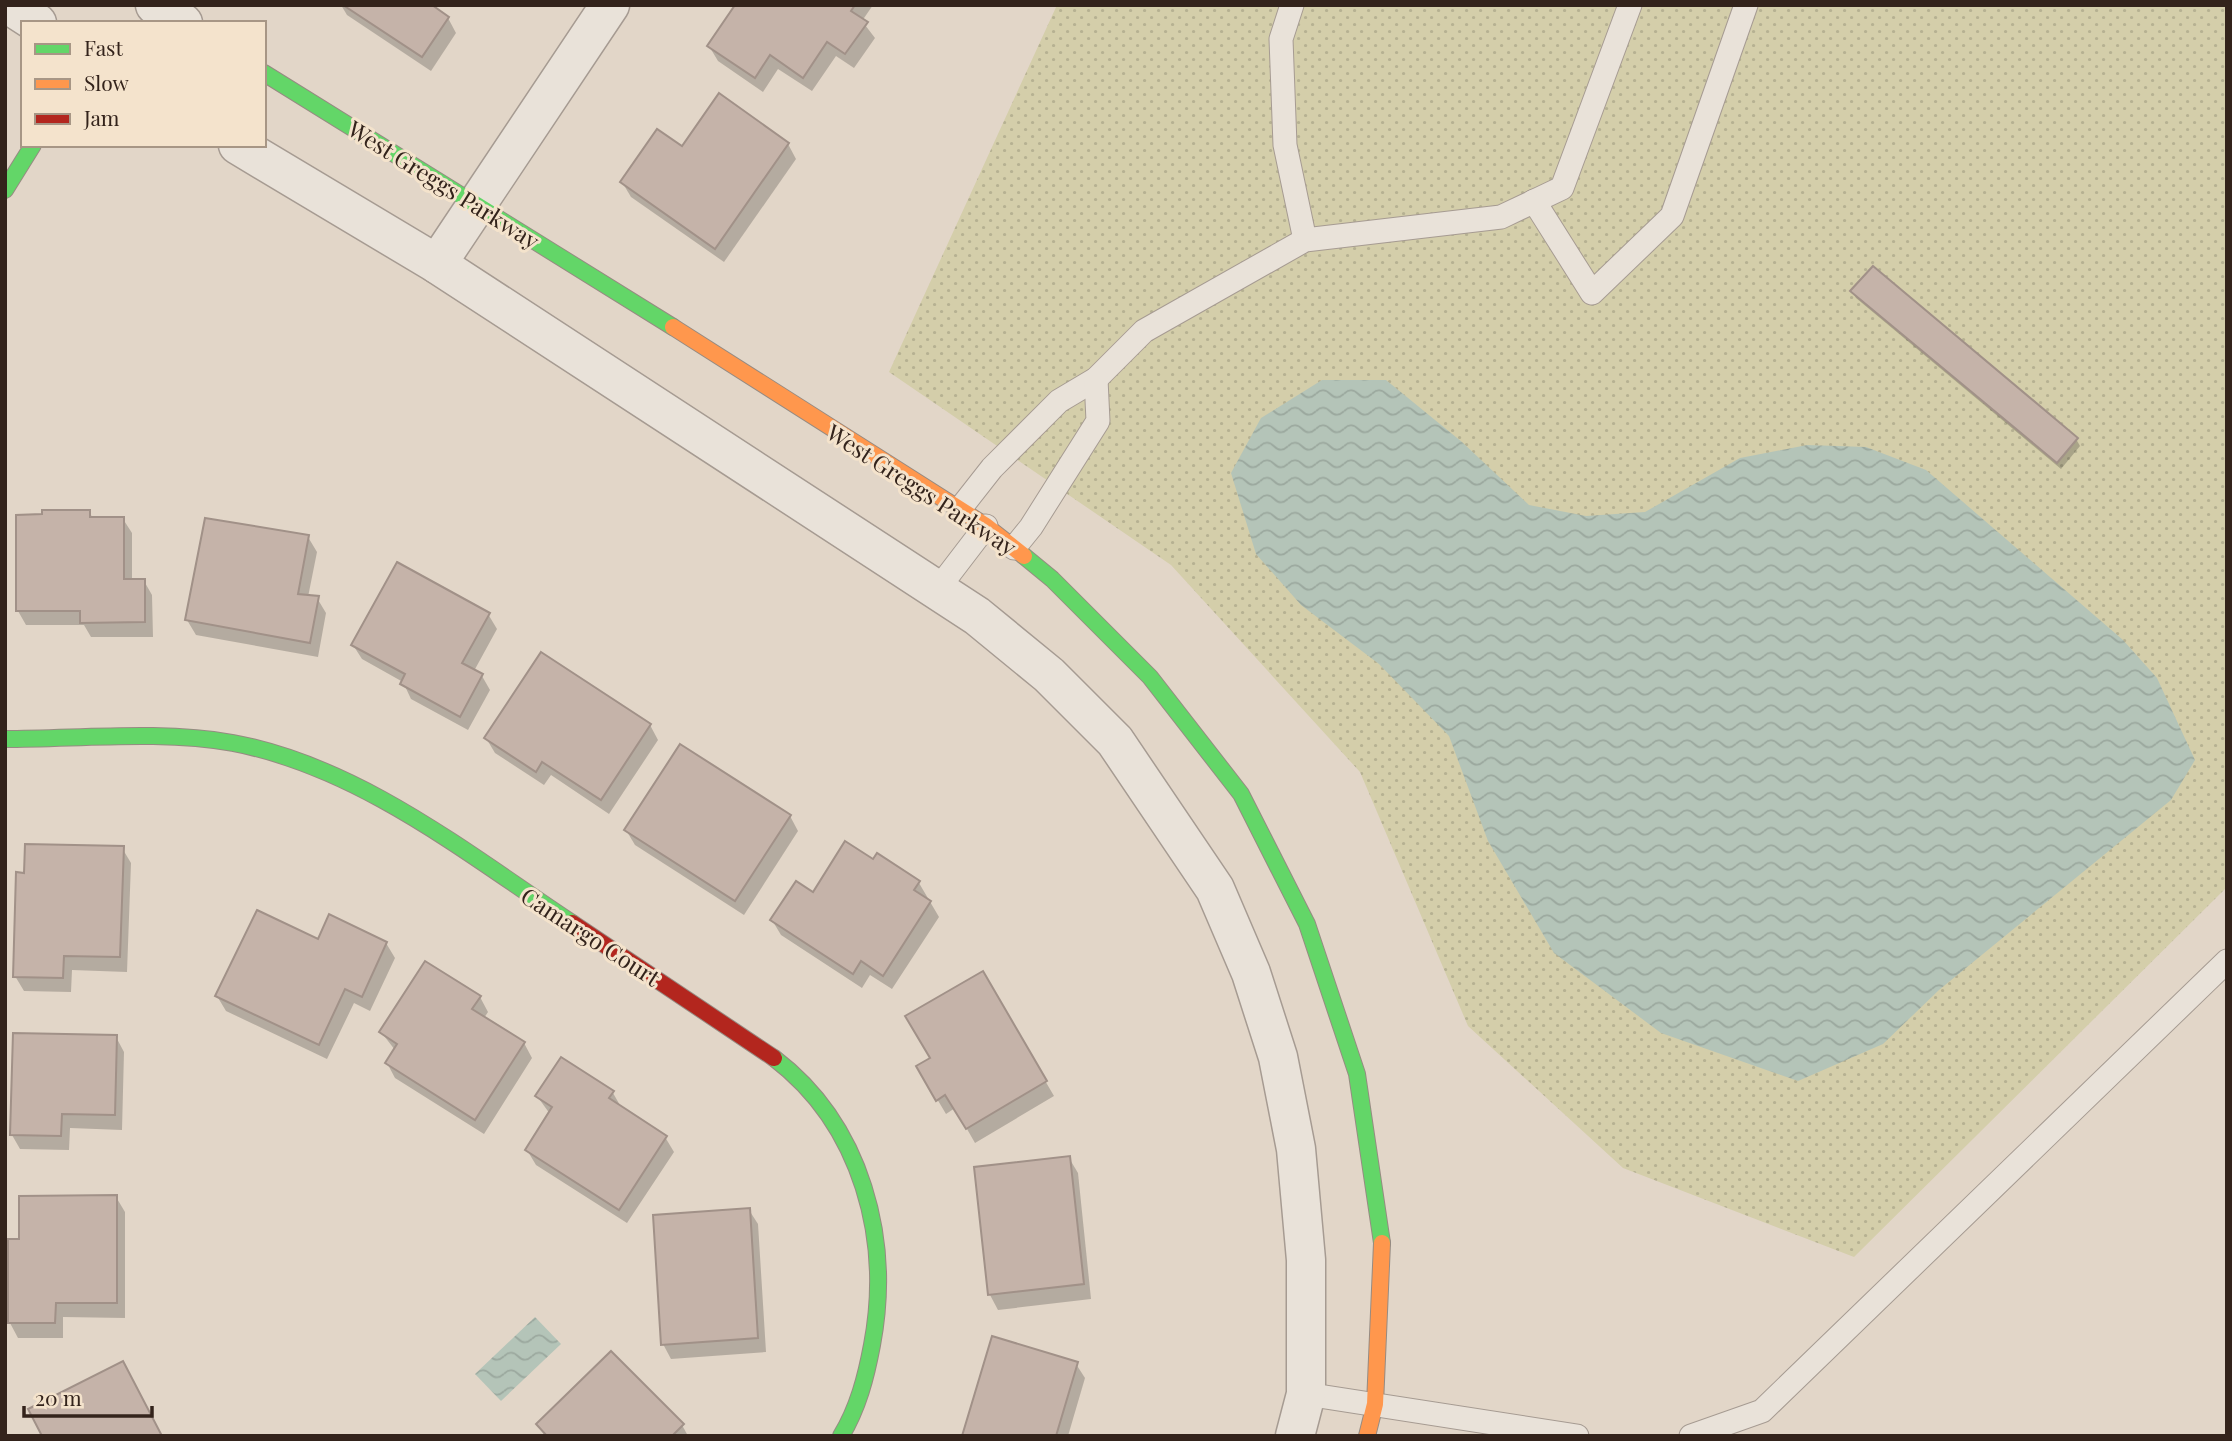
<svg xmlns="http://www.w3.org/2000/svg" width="2232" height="1441" viewBox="0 0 2232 1441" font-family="'Playfair Display',serif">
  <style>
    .grass { fill: url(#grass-dots) }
    .water { fill: url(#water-waves) }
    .shadow { fill: #0003 }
    .building { fill: #c5b3a9; stroke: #a19188; stroke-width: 2 }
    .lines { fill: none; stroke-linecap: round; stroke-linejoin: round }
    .lane-casing { stroke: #a69b92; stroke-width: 25 }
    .street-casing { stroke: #a69b92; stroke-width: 41 }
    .fast-casing { stroke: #968b82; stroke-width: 18 }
    .slow-casing { stroke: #968b82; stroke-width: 18 }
    .jam-casing { stroke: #968b82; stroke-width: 18 }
    .lane { stroke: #e9e2d9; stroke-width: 23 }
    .street { stroke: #e9e2d9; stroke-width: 38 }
    .fast { stroke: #63d668; stroke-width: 16 }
    .slow { stroke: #ff974d; stroke-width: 16 }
    .jam { stroke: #b3261e; stroke-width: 16 }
    .labels { text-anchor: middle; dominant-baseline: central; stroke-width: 6; stroke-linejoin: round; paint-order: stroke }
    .street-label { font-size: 23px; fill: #33231b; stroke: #f4e3cc }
  </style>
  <defs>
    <pattern id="grass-dots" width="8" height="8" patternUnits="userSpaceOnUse" patternTransform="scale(1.75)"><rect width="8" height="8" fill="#d4ceaa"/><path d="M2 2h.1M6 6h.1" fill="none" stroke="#b6b192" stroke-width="1.8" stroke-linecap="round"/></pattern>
    <pattern id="water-waves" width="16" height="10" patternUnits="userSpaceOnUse" patternTransform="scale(1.75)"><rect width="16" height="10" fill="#b4c4b8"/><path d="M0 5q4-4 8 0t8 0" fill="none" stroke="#9ba89e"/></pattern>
  </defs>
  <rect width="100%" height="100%" fill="#e2d6c8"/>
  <path class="grass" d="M1057 5H2227V887L1854 1257 1623 1168 1468 1026 1360 772 1171 565 889 372Z"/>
  <g class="water">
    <path d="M1322 380H1386L1462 442 1529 505 1586 516 1645 512 1740 458 1807 445 1866 447 1926 470 2123 640 2157 678 2195 760 2171 800 1939 990 1883 1044 1798 1081 1661 1033 1554 953 1488 841 1449 736 1379 664 1301 605 1256 554 1231 473 1261 418Z"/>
    <path d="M535 1317 561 1344 501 1401 475 1374Z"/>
  </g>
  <g class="shadow">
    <path d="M341 5H428L448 18 456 33 431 71 347 15Z"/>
    <path d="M763 5H873L862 21 875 38 854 68 836 56 812 91 778 69 763 92 718 61 709 46Z"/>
    <path d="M788 144 796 159 724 262 631 197 622 182 683 149Z"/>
    <path d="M1852 291 2076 439 2080 446 2061 469 1856 298Z"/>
    <path d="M89 511 93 519H123L132 533V581H144L152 595 153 637H91L84 625H26L18 611Z"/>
    <path d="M308 537 317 552 308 597 317 598 326 613 318 657 196 635 187 620Z"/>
    <path d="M488 614 497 629 474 671 482 676 490 690 468 730 411 699 403 682 362 659 353 645Z"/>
    <path d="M650 725 658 740 609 814 551 775 544 785 495 753 486 738Z"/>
    <path d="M790 816 798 831 744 915 635 845 626 830Z"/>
    <path d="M122 848 131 863 127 972 72 970 71 992 24 991 15 976 25 875Z"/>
    <path d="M873 861 919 883 939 917 892 989 870 975 862 988 781 935 772 920Z"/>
    <path d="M319 941 386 943 395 958 370 1011 354 1003 327 1059 226 1011 217 996Z"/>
    <path d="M982 973 1054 1096 975 1143 955 1108 946 1114 918 1067 932 1059Z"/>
    <path d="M480 997 488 1012 484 1018 524 1043 532 1058 484 1134 395 1078 387 1063 395 1050 381 1032Z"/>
    <path d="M116 1037 124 1052 122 1130 70 1128 69 1150 20 1149 12 1135Z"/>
    <path d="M613 1093 621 1107 665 1137 674 1152 627 1223 536 1165 527 1150 550 1114 537 1096Z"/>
    <path d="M1069 1158 1078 1173 1091 1299 998 1310 990 1295 976 1168Z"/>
    <path d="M116 1197 125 1212V1318L63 1317V1338H18L10 1323V1241L20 1240Z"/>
    <path d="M749 1210 758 1224 766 1352 671 1359 663 1344Z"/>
    <path d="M1076 1364 1085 1378 1068 1436H964Z"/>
    <path d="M538 1424 682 1425 688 1436H545Z"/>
  </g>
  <g class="building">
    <path d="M343 5H432L449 17 422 57Z"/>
    <path d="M735 5H855L851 11 868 22 845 54 827 42 803 78 770 55 755 78 707 46Z"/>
    <path d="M719 93 789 143 715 249 620 182 657 129 682 146Z"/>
    <path d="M1873 266 2078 438 2057 463 1850 291Z"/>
    <path d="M42 510H90V517H124V579H145V622L80 623V611H16V515L42 514Z"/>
    <path d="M205 518 309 535 298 594 319 596 310 643 185 620Z"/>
    <path d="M397 562 490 613 462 663 483 674 460 717 400 684 405 674 351 645Z"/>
    <path d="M541 652 651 724 601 800 542 762 536 772 484 738Z"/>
    <path d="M680 744 791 815 735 901 624 830Z"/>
    <path d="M845 841 873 859 877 853 920 881 914 890 931 901 883 976 861 961 853 974 770 920 796 881 813 892Z"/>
    <path d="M25 844 124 846 120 957 64 956 63 978 13 977 16 872 24 873Z"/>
    <path d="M257 910 318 939 329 914 387 942 362 997 345 989 319 1045 215 996Z"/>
    <path d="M425 961 481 996 472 1009 525 1042 475 1120 385 1063 397 1044 379 1032Z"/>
    <path d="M983 971 1047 1081 966 1129 945 1095 936 1101 916 1066 930 1058 905 1016Z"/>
    <path d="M13 1033 117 1035 115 1115 62 1114 61 1136 10 1135Z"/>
    <path d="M561 1057 614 1091 609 1098 667 1136 619 1210 525 1150 552 1107 535 1096Z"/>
    <path d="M1070 1156 1084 1284 988 1295 974 1167Z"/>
    <path d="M117 1195V1303H56L55 1323H8V1239H19V1196Z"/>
    <path d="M750 1208 758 1338 661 1345 653 1215Z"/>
    <path d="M992 1336 1078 1362 1056 1436H962Z"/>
    <path d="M611 1351 684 1424 672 1436H547L536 1424Z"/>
    <path d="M123 1361 162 1436H42L28 1409Z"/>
  </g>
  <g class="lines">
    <g class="lane-casing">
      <g id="lane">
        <path d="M1292 5 1281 39 1285 145 1305 240"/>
        <path d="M1534 201 1592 293 1672 216 1746 5"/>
        <path d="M959 510 992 468 1059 401 1096 379 1144 331 1305 240 1501 217 1562 188 1630 5"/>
        <path d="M1014 548 1031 527 1098 421 1096 379"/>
        <path d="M937 590 986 526"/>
        <path d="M1306 1394 1577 1436"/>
        <path d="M1691 1436 1762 1411 2227 961"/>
      </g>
    </g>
    <g class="street-casing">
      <g id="street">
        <path d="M9 5 37 23"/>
        <path d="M155 5 183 23"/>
        <path d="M238 145 437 264 977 616 1049 675 1115 741 1215 889 1251 973 1278 1057 1296 1149 1306 1260V1394L1295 1436"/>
        <path d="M437 264 610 5"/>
      </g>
    </g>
    <g class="fast-casing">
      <g id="fast">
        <path d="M264 73 673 327"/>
        <path d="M5 190 33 145"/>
        <path d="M1024 556 1052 579 1150 677 1241 794 1307 924 1357 1074 1382 1243"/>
        <path d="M5 739C78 739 162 730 233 743 360 767 466 853 572 923"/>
        <path d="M774 1058C862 1125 892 1239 872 1345 866 1377 858 1408 841 1436"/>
      </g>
    </g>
    <g class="slow-casing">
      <g id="slow">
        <path d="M673 327 986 526 1024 556"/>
        <path d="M1367 1436 1375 1404 1382 1243"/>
      </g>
    </g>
    <g class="jam-casing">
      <path id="jam" d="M572 923 774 1058"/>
    </g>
    <use href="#lane" class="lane"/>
    <use href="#street" class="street"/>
    <use href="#fast" class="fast"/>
    <use href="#slow" class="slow"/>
    <use href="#jam" class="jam"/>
  </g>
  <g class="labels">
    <g class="street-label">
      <text transform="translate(444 184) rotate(32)">West Greggs Parkway</text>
      <text transform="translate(922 489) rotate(33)">West Greggs Parkway</text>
      <text transform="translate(591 936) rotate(33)">Camargo Court</text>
    </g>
  </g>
  <rect width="2232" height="1441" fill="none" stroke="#33231b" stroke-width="14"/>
  <rect x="21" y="21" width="245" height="126" fill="#f4e3cc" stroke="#a79685" stroke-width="2"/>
  <rect x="35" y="44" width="35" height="10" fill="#63d668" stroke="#a79685" stroke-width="2"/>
  <text x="84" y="56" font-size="21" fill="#33231b">Fast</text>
  <rect x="35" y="79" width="35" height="10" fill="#ff974d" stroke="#a79685" stroke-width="2"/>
  <text x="84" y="91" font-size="21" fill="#33231b">Slow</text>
  <rect x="35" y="114" width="35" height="10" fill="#b3261e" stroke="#a79685" stroke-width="2"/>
  <text x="84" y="126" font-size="21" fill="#33231b">Jam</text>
  <path d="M24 1406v10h128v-10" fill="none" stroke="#33231b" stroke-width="3.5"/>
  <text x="35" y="1406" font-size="21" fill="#33231b" stroke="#f4e3cc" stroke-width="5" paint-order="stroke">20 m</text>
</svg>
